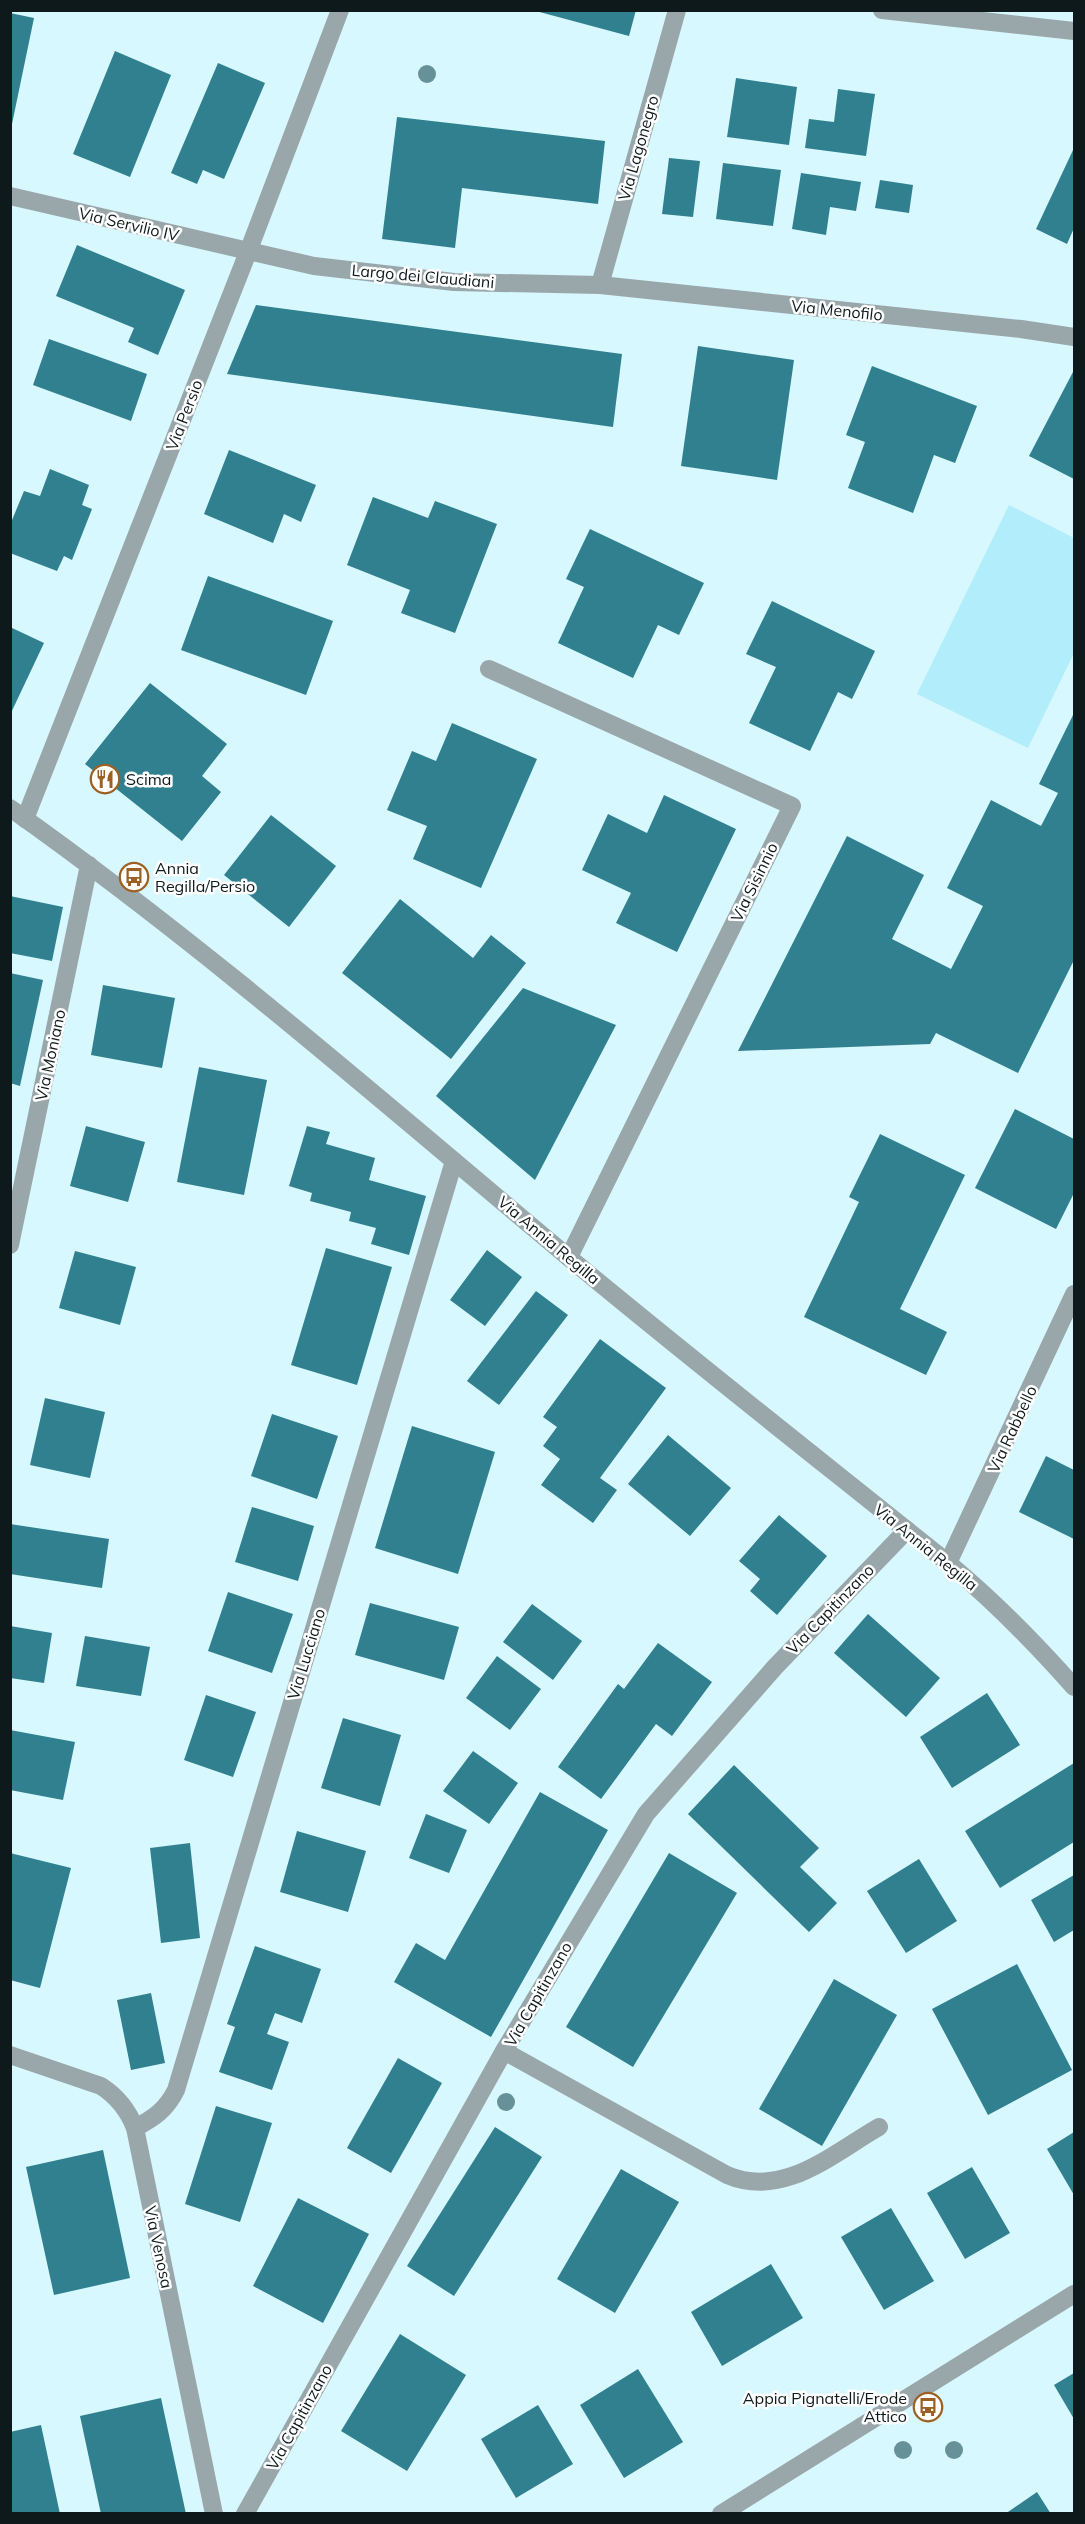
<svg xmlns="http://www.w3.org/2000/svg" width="1085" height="2524" viewBox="0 0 1085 2524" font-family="Mulish,sans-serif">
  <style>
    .green { fill: #b1edfa }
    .building { fill: #30808f }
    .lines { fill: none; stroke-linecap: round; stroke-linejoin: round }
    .minor { stroke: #9aa7aa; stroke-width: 18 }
    .tertiary { stroke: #9aa7aa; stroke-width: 18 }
    .tree { fill: #679198 }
    .labels { text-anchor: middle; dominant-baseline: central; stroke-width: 5; stroke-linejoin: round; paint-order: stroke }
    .street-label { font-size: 16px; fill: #0e191c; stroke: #fff }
    .poi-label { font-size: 16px; fill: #0e191c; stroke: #fff; text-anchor: start }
  </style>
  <rect width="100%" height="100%" fill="#d7f8fe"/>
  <path class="green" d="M1009 505 1074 538V653L1028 748 917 694Z"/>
  <g class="building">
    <path d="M532 10H636L629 36Z"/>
    <path d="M10 13 34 18 12 124H10Z"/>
    <path d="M115 51 171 75 130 177 73 154Z"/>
    <path d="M218 63 265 83 224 179 203 170 197 184 171 173Z"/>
    <path d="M736 78 797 87 789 145 727 137Z"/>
    <path d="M838 89 875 94 866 156 805 148 809 119 834 122Z"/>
    <path d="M397 117 605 141 598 204 462 188 455 248 382 239Z"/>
    <path d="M1074 148V228L1067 244 1036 229Z"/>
    <path d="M669 158 700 161 693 217 662 214Z"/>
    <path d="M723 163 781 170 773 226 716 219Z"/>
    <path d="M801 173 861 182 856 211 830 207 826 235 792 229Z"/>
    <path d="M880 180 913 185 909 213 875 208Z"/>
    <path d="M77 245 185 290 158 355 128 342 134 328 56 296Z"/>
    <path d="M256 305 622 354 613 427 227 374Z"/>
    <path d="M49 339 147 374 131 421 33 385Z"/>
    <path d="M698 346 794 360 777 480 681 466Z"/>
    <path d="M872 366 977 406 955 463 934 455 913 513 848 488 865 442 846 435Z"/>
    <path d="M1073 372 1074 373V479L1029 456Z"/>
    <path d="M229 450 316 485 301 522 284 514 273 543 204 514Z"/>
    <path d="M50 469 89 485 82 505 92 509 72 560 64 556 57 571 10 553V525L24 491 40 496Z"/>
    <path d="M373 497 428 518 435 501 497 524 455 633 401 613 410 590 347 565Z"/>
    <path d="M590 529 704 583 679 635 658 625 633 678 558 643 584 587 566 579Z"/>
    <path d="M208 576 333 621 306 695 181 650Z"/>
    <path d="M772 601 875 651 852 699 838 692 810 751 749 723 776 667 746 654Z"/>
    <path d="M10 627 44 643 10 715Z"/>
    <path d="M150 683 227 744 202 776 221 792 182 841 85 764Z"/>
    <path d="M1074 713V960L1018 1073 936 1033 930 1044 738 1051 847 836 924 875 892 939 951 969 983 906 947 888 991 800 1041 826 1058 793 1039 784Z"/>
    <path d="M452 723 537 759 481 888 413 859 427 826 387 810 412 751 436 761Z"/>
    <path d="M664 795 736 829 677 952 616 923 631 893 582 870 608 814 647 833Z"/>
    <path d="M271 815 336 866 289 927 224 875Z"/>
    <path d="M10 896 63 907 52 961 10 953Z"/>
    <path d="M400 899 473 958 491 935 526 963 451 1059 342 973Z"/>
    <path d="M10 973 43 980 20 1086 10 1083Z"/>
    <path d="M103 985 175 998 162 1068 91 1055Z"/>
    <path d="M523 988 616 1025 535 1180 436 1096Z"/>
    <path d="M199 1067 267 1080 244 1195 177 1182Z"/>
    <path d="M1015 1109 1074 1139V1193L1056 1229 975 1188Z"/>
    <path d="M86 1126 145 1142 128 1202 70 1186Z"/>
    <path d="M307 1126 330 1132 326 1144 375 1158 369 1180 426 1196 409 1255 371 1244 376 1228 349 1221 351 1212 310 1201 312 1193 289 1186Z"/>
    <path d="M880 1134 965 1175 900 1309 947 1332 926 1375 804 1317 859 1202 849 1197Z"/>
    <path d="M326 1248 392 1267 357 1385 291 1365Z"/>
    <path d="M487 1250 522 1277 485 1326 450 1300Z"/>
    <path d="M75 1251 136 1267 120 1325 59 1308Z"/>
    <path d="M536 1291 568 1315 499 1405 467 1381Z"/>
    <path d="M600 1339 666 1388 600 1478 617 1490 593 1523 541 1485 560 1459 543 1446 557 1427 543 1417Z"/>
    <path d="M45 1398 105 1412 90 1478 30 1465Z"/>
    <path d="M272 1414 338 1436 317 1499 251 1476Z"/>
    <path d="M412 1426 495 1452 458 1574 375 1548Z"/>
    <path d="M668 1435 731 1488 690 1536 628 1484Z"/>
    <path d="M1046 1456 1074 1470V1539L1019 1512Z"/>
    <path d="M252 1507 314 1526 298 1581 235 1562Z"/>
    <path d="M779 1515 827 1556 777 1615 750 1591 760 1579 739 1561Z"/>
    <path d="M10 1524 109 1539 102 1588 10 1574Z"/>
    <path d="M228 1592 293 1614 272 1673 208 1651Z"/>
    <path d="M370 1603 459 1627 444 1680 355 1655Z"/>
    <path d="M532 1604 582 1641 553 1680 503 1642Z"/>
    <path d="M868 1614 940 1678 906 1717 834 1653Z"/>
    <path d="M10 1626 52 1633 44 1683 10 1678Z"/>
    <path d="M85 1636 150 1647 141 1696 76 1686Z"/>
    <path d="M658 1643 712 1682 672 1736 656 1724 601 1799 558 1767 618 1684 624 1689Z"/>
    <path d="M497 1656 541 1689 510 1730 466 1698Z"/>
    <path d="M987 1693 1020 1745 952 1788 920 1737Z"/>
    <path d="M206 1695 256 1712 233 1777 184 1760Z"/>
    <path d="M343 1718 401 1735 380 1806 321 1788Z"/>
    <path d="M10 1730 75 1742 63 1800 10 1790Z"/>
    <path d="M473 1751 518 1783 489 1824 443 1791Z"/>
    <path d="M1074 1763V1842L1000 1888 965 1831Z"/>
    <path d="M734 1765 819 1848 800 1867 837 1903 809 1932 688 1814Z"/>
    <path d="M540 1792 608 1830 491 2037 394 1982 416 1943 445 1960Z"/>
    <path d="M426 1814 467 1830 449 1873 409 1858Z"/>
    <path d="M297 1831 366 1851 348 1912 280 1892Z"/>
    <path d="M190 1843 200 1938 161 1943 150 1848Z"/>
    <path d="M10 1853 71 1868 40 1988 10 1980Z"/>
    <path d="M669 1853 737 1893 633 2067 566 2027Z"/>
    <path d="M919 1859 957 1921 906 1953 867 1891Z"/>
    <path d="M1074 1875V1930L1054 1942 1031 1900Z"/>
    <path d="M255 1946 321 1969 302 2023 275 2013 267 2034 289 2042 272 2090 219 2072 235 2027 227 2024Z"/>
    <path d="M1017 1964 1072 2070 988 2115 932 2009Z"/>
    <path d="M834 1979 897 2015 822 2146 759 2109Z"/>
    <path d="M151 1993 165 2063 131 2070 117 2000Z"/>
    <path d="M398 2058 442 2083 391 2173 347 2148Z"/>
    <path d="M216 2106 272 2123 240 2222 185 2204Z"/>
    <path d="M495 2127 542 2157 454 2296 407 2266Z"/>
    <path d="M1074 2132V2195L1047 2149Z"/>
    <path d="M103 2150 130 2278 54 2295 26 2167Z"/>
    <path d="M972 2167 1010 2233 965 2259 927 2193Z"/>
    <path d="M621 2169 679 2202 615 2313 557 2279Z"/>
    <path d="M298 2198 369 2234 323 2323 253 2286Z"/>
    <path d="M891 2208 934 2281 884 2310 841 2237Z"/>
    <path d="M771 2264 803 2318 722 2366 691 2312Z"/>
    <path d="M400 2334 466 2375 407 2471 341 2431Z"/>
    <path d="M638 2369 683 2442 624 2478 580 2405Z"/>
    <path d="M1074 2373V2419L1054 2385Z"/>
    <path d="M161 2398 186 2514H101L80 2416Z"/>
    <path d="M538 2405 573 2464 516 2498 481 2439Z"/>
    <path d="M41 2425 60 2514H10V2432Z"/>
    <path d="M1037 2492 1051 2514H1005Z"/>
  </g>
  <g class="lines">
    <g class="minor">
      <path d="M882 10 1074 31"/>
      <path d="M10 196 314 266 454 282 600 285 1021 329 1074 337"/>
      <path d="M600 285 677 10"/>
      <path d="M489 669 792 806 569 1257"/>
      <path d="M25 819 248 252 340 10"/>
      <path d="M10 1245 89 865"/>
      <path d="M948 1563 1074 1294"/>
      <path d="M504 2051 727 2175C783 2199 832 2154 879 2127"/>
      <path d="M10 2055 101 2086C118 2097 128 2110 135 2128L214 2514"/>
      <path d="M135 2128C154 2118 166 2110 176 2090L454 1161"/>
      <path d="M245 2514 504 2051 646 1814 775 1667 907 1530"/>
    </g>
    <g class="tertiary">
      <path d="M10 808C205 946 384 1103 567 1256 692 1360 821 1461 948 1563 994 1601 1035 1643 1074 1687"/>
      <path d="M721 2514 1074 2294"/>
    </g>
  </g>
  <g class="tree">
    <circle cx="427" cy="74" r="9"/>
    <circle cx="506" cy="2102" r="9"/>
    <circle cx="903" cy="2450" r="9"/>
    <circle cx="954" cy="2450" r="9"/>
  </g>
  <defs>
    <g id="restaurant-ring" transform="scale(1.5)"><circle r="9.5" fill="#fff" stroke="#9d6023" stroke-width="1.5"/><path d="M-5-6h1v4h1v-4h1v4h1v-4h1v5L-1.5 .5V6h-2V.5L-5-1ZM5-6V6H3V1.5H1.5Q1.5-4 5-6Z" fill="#9d6023"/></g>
    <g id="bus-ring" transform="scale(1.5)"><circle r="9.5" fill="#fff" stroke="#9d6023" stroke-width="1.5"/><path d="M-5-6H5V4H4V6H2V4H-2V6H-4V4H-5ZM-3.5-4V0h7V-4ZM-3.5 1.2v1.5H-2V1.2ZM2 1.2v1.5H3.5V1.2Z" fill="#9d6023"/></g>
  </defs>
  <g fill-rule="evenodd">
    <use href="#restaurant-ring" x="105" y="779"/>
    <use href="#bus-ring" x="134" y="877"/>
    <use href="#bus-ring" x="928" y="2407"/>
  </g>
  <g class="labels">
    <g class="street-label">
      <text transform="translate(638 148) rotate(-74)">Via Lagonegro</text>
      <text transform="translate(129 224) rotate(13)">Via Servilio IV</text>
      <text transform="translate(423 276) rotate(5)">Largo dei Claudiani</text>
      <text transform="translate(837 310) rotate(6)">Via Menofilo</text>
      <text transform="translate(184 415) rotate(-69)">Via Persio</text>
      <text transform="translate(754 882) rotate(-64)">Via Sisinnio</text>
      <text transform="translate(50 1055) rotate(-78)">Via Moniano</text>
      <text transform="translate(549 1240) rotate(40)">Via Annia Regilla</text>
      <text transform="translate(1012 1429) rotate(-65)">Via Rabbello</text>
      <text transform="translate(926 1547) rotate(39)">Via Annia Regilla</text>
      <text transform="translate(830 1609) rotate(-46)">Via Capitinzano</text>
      <text transform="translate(306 1654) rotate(-73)">Via Lucciano</text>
      <text transform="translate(538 1994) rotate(-60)">Via Capitinzano</text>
      <text transform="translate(159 2247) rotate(78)">Via Venosa</text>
      <text transform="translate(299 2417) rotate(-61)">Via Capitinzano</text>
    </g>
    <g class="poi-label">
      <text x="126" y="779">Scima</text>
      <text x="155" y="868">Annia<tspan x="155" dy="18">Regilla/Persio</tspan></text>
      <text x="907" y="2398" text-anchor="end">Appia Pignatelli/Erode<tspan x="907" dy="18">Attico</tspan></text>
    </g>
  </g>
  <rect width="1085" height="2524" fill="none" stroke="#0e191c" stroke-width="24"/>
</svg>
